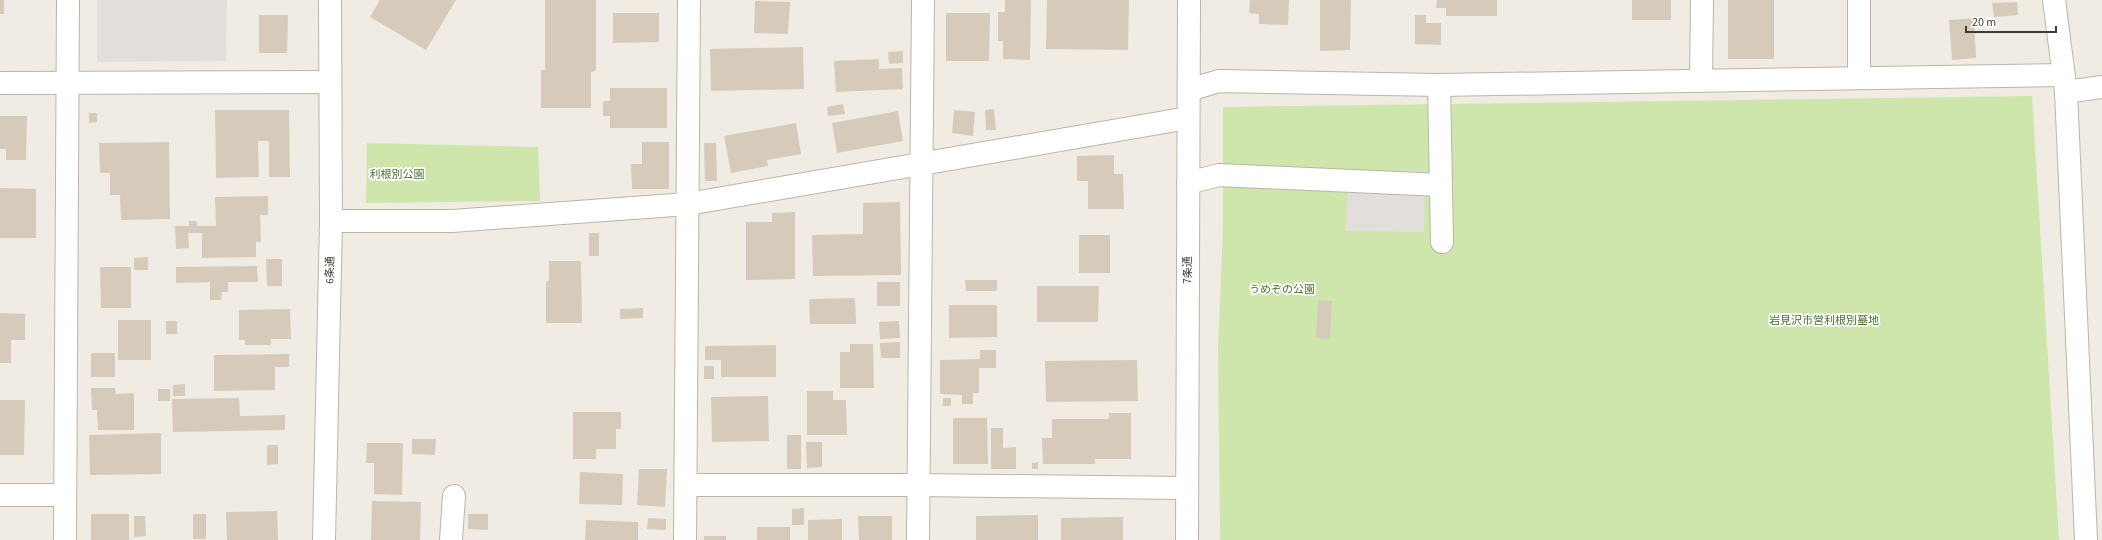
<svg xmlns="http://www.w3.org/2000/svg" width="2102" height="540" viewBox="0 0 2102 540" font-family="'Source Sans 3','Noto Sans JP',sans-serif">
  <style>
    .green { fill: #cee6ab }
    .parking { fill: #e2dfdb }
    .building { fill: #d6cabb }
    .lines { fill: none; stroke-linecap: round; stroke-linejoin: round }
    .minor-casing { stroke: #bdb4a6; stroke-width: 24 }
    .minor { stroke: #fff; stroke-width: 22 }
    .labels { text-anchor: middle; dominant-baseline: central; stroke-width: 3.5; stroke-linejoin: round; paint-order: stroke }
    .park-label { font-size: 11px; fill: #477428; stroke: #fff }
    .street-label { font-size: 11px; fill: #433c33; stroke: #fff }
  </style>
  <rect width="100%" height="100%" fill="#f1ece3"/>
  <g class="green">
    <path d="M2032 96 2059 540H1220L1218 348 1223 229V107Z"/>
    <path d="M367 143 538 147 540 201 366 203Z"/>
  </g>
  <g class="parking">
    <path d="M97 0H227L226 61 97 62Z"/>
    <path d="M1348 170 1425 171 1424 232 1346 231Z"/>
  </g>
  <g class="building">
    <rect x="0" y="0" width="4" height="14"/>
    <path d="M380 0H456L426 50 370 17Z"/>
    <path d="M545 0H596V71L591 72V108H541V70H545Z"/>
    <path d="M1005 0H1031L1030 60 1003 59V41H998V12H1005Z"/>
    <path d="M1047 0H1129L1128 50 1046 49Z"/>
    <path d="M1250 0H1289L1288 25 1259 24V14L1249 13Z"/>
    <path d="M1320 0H1351L1350 50 1320 51Z"/>
    <path d="M1437 0H1497V16H1446V8H1436Z"/>
    <rect x="1632" y="0" width="39" height="20"/>
    <rect x="1728" y="0" width="46" height="59"/>
    <path d="M755 1 790 2 788 34 754 33Z"/>
    <path d="M2017 2 2018 15 1994 17 1992 3Z"/>
    <path d="M613 13H659V42L613 43Z"/>
    <path d="M946 13H990L989 61H946Z"/>
    <path d="M259 15H288L287 53H259Z"/>
    <path d="M1415 15H1426V23H1441V45L1415 44Z"/>
    <path d="M1974 18 1976 58 1952 60 1949 20Z"/>
    <path d="M803 47 804 89 711 91 710 49Z"/>
    <path d="M903 51V63L889 64 888 52Z"/>
    <path d="M879 59V69L902 68 903 89 836 92 834 61Z"/>
    <path d="M610 88H667V128H610V116H603V101H610Z"/>
    <path d="M843 104 845 114 828 116 827 107Z"/>
    <path d="M994 109 996 130H986L985 110Z"/>
    <path d="M215 110H289L290 177H269V141H258L259 177 216 178Z"/>
    <path d="M954 110 975 112 973 136 952 133Z"/>
    <path d="M898 111 903 141 837 153 832 123Z"/>
    <path d="M89 113H97V122L89 123Z"/>
    <path d="M0 116H27L26 160H6V149H0Z"/>
    <path d="M796 123 801 154 767 160 768 166 731 173 724 136Z"/>
    <path d="M169 142 170 219 121 220 120 195H110V173H100L99 143Z"/>
    <path d="M642 142H669V189H632L631 164H642Z"/>
    <path d="M704 143H716L717 181H705Z"/>
    <path d="M1114 155V174H1123L1124 209H1088V181H1077V156Z"/>
    <path d="M0 188 36 189V238H0Z"/>
    <path d="M268 196V215H260L261 242H256V257L202 258V233H188L189 248 176 249 175 226H189V221H197V226H216L215 197Z"/>
    <path d="M900 202 901 275 813 276 812 235 863 234V203Z"/>
    <path d="M795 212V279L746 280V222H772V213Z"/>
    <rect x="589" y="233" width="10" height="23"/>
    <rect x="1079" y="235" width="31" height="38"/>
    <path d="M148 257V270H134V258Z"/>
    <path d="M266 259H282V286H267Z"/>
    <path d="M549 261H581L582 323H546V281H549Z"/>
    <path d="M257 266 258 282H228V292H222L221 300H210V282L176 283V267Z"/>
    <path d="M100 267H131V308H101Z"/>
    <path d="M965 280H997V291H966Z"/>
    <rect x="877" y="282" width="23" height="24"/>
    <path d="M1037 286H1099L1098 322H1037Z"/>
    <path d="M855 298 856 324H810L809 299Z"/>
    <path d="M1318 300 1332 301 1330 339 1316 338Z"/>
    <path d="M949 305H997V337L949 338Z"/>
    <path d="M643 308V318L620 319V309Z"/>
    <path d="M290 309 291 339H271V345H245V340H239V310Z"/>
    <path d="M0 313 25 314V340H11V363H0Z"/>
    <rect x="118" y="320" width="33" height="40"/>
    <rect x="166" y="321" width="11" height="13"/>
    <path d="M899 321 900 338 880 339 879 322Z"/>
    <path d="M900 342V358H881L880 343Z"/>
    <path d="M850 344H873L874 388H840V352H850Z"/>
    <path d="M776 345V377H721V360H705V346Z"/>
    <path d="M980 350H996V368H979V393H973V404H962V395L940 394V360L980 359Z"/>
    <rect x="91" y="353" width="24" height="24"/>
    <path d="M289 354V367H275V390L214 391V355Z"/>
    <path d="M1137 360 1138 401 1046 402 1045 361Z"/>
    <rect x="704" y="366" width="10" height="13"/>
    <path d="M185 384V396H173V385Z"/>
    <path d="M91 388H115L116 394 134 393V430H98L97 410H92Z"/>
    <rect x="158" y="389" width="12" height="12"/>
    <path d="M807 391H833V400H846L847 435H807Z"/>
    <path d="M768 396 769 441 712 442 711 397Z"/>
    <path d="M239 398 240 416 285 415V430L173 432 172 399Z"/>
    <rect x="943" y="398" width="8" height="8"/>
    <path d="M0 400H25L24 455H0Z"/>
    <path d="M573 412H621V429H616V449H596V459H573Z"/>
    <path d="M1109 413H1131V459H1095V464H1043L1042 438H1052V419H1109Z"/>
    <path d="M953 418H987L988 464H953Z"/>
    <path d="M991 428H1003V448L1016 447V469H991Z"/>
    <path d="M161 433V474L90 475 89 435Z"/>
    <rect x="787" y="435" width="14" height="34"/>
    <path d="M412 439H436L435 455 412 454Z"/>
    <path d="M806 442H822V467L807 468Z"/>
    <path d="M367 443H403L402 495 374 494V463H366Z"/>
    <path d="M267 445H278V464L267 465Z"/>
    <path d="M1038 462V469H1032V463Z"/>
    <path d="M639 469H667L665 507 637 505Z"/>
    <path d="M580 472 623 474 622 505 579 504Z"/>
    <path d="M372 501 421 502 420 540H371Z"/>
    <path d="M804 508V525H792V509Z"/>
    <path d="M277 511 278 540H227L226 512Z"/>
    <rect x="91" y="514" width="38" height="26"/>
    <rect x="193" y="514" width="13" height="25"/>
    <path d="M468 514H488V530L468 529Z"/>
    <path d="M1038 515V540H976V516Z"/>
    <path d="M134 516H145L146 536 134 537Z"/>
    <path d="M858 516H892V540H859Z"/>
    <path d="M1123 517V540H1061V518Z"/>
    <path d="M648 518 666 519V530L647 529Z"/>
    <path d="M842 519V540H808V520Z"/>
    <path d="M586 520 638 522V540H585Z"/>
    <rect x="757" y="527" width="33" height="13"/>
    <rect x="704" y="536" width="22" height="4"/>
  </g>
  <g class="lines">
    <g class="minor-casing">
      <g id="minor">
        <path d="M1859 0V78"/>
        <path d="M2054 0 2066 92 2086 540"/>
        <path d="M1701 81 1702 0"/>
        <path d="M0 83 330 82"/>
        <path d="M1439 85 1442 242"/>
        <path d="M1189 90 1219 81 1439 85 2063 75"/>
        <path d="M2066 92 2102 87"/>
        <path d="M1188 183 1219 175 1441 185"/>
        <path d="M331 221H452L688 204 1188 118"/>
        <path d="M686 485H917L1186 488"/>
        <path d="M0 495H65"/>
        <path d="M65 540 68 0"/>
        <path d="M324 540 331 221 330 0"/>
        <path d="M451 540 454 496"/>
        <path d="M685 540 689 0"/>
        <path d="M918 540 923 0"/>
        <path d="M1187 540 1189 0"/>
      </g>
    </g>
    <use href="#minor" class="minor"/>
  </g>
  <g class="labels">
    <g class="park-label">
      <text x="397" y="174">利根別公園</text>
      <text x="1282" y="289">うめぞの公園</text>
      <text x="1824" y="320">岩見沢市営利根別墓地</text>
    </g>
    <g class="street-label">
      <text transform="translate(330 270) rotate(-89)">6条通</text>
      <text transform="translate(1187 270) rotate(-90)">7条通</text>
    </g>
  </g>
  <path d="M1966 26v6h90v-6" fill="none" stroke="#433c33" stroke-width="2"/>
  <text x="1972" y="26" font-size="12" fill="#433c33" stroke="#ffffff" stroke-width="3" paint-order="stroke">20 m</text>
</svg>
